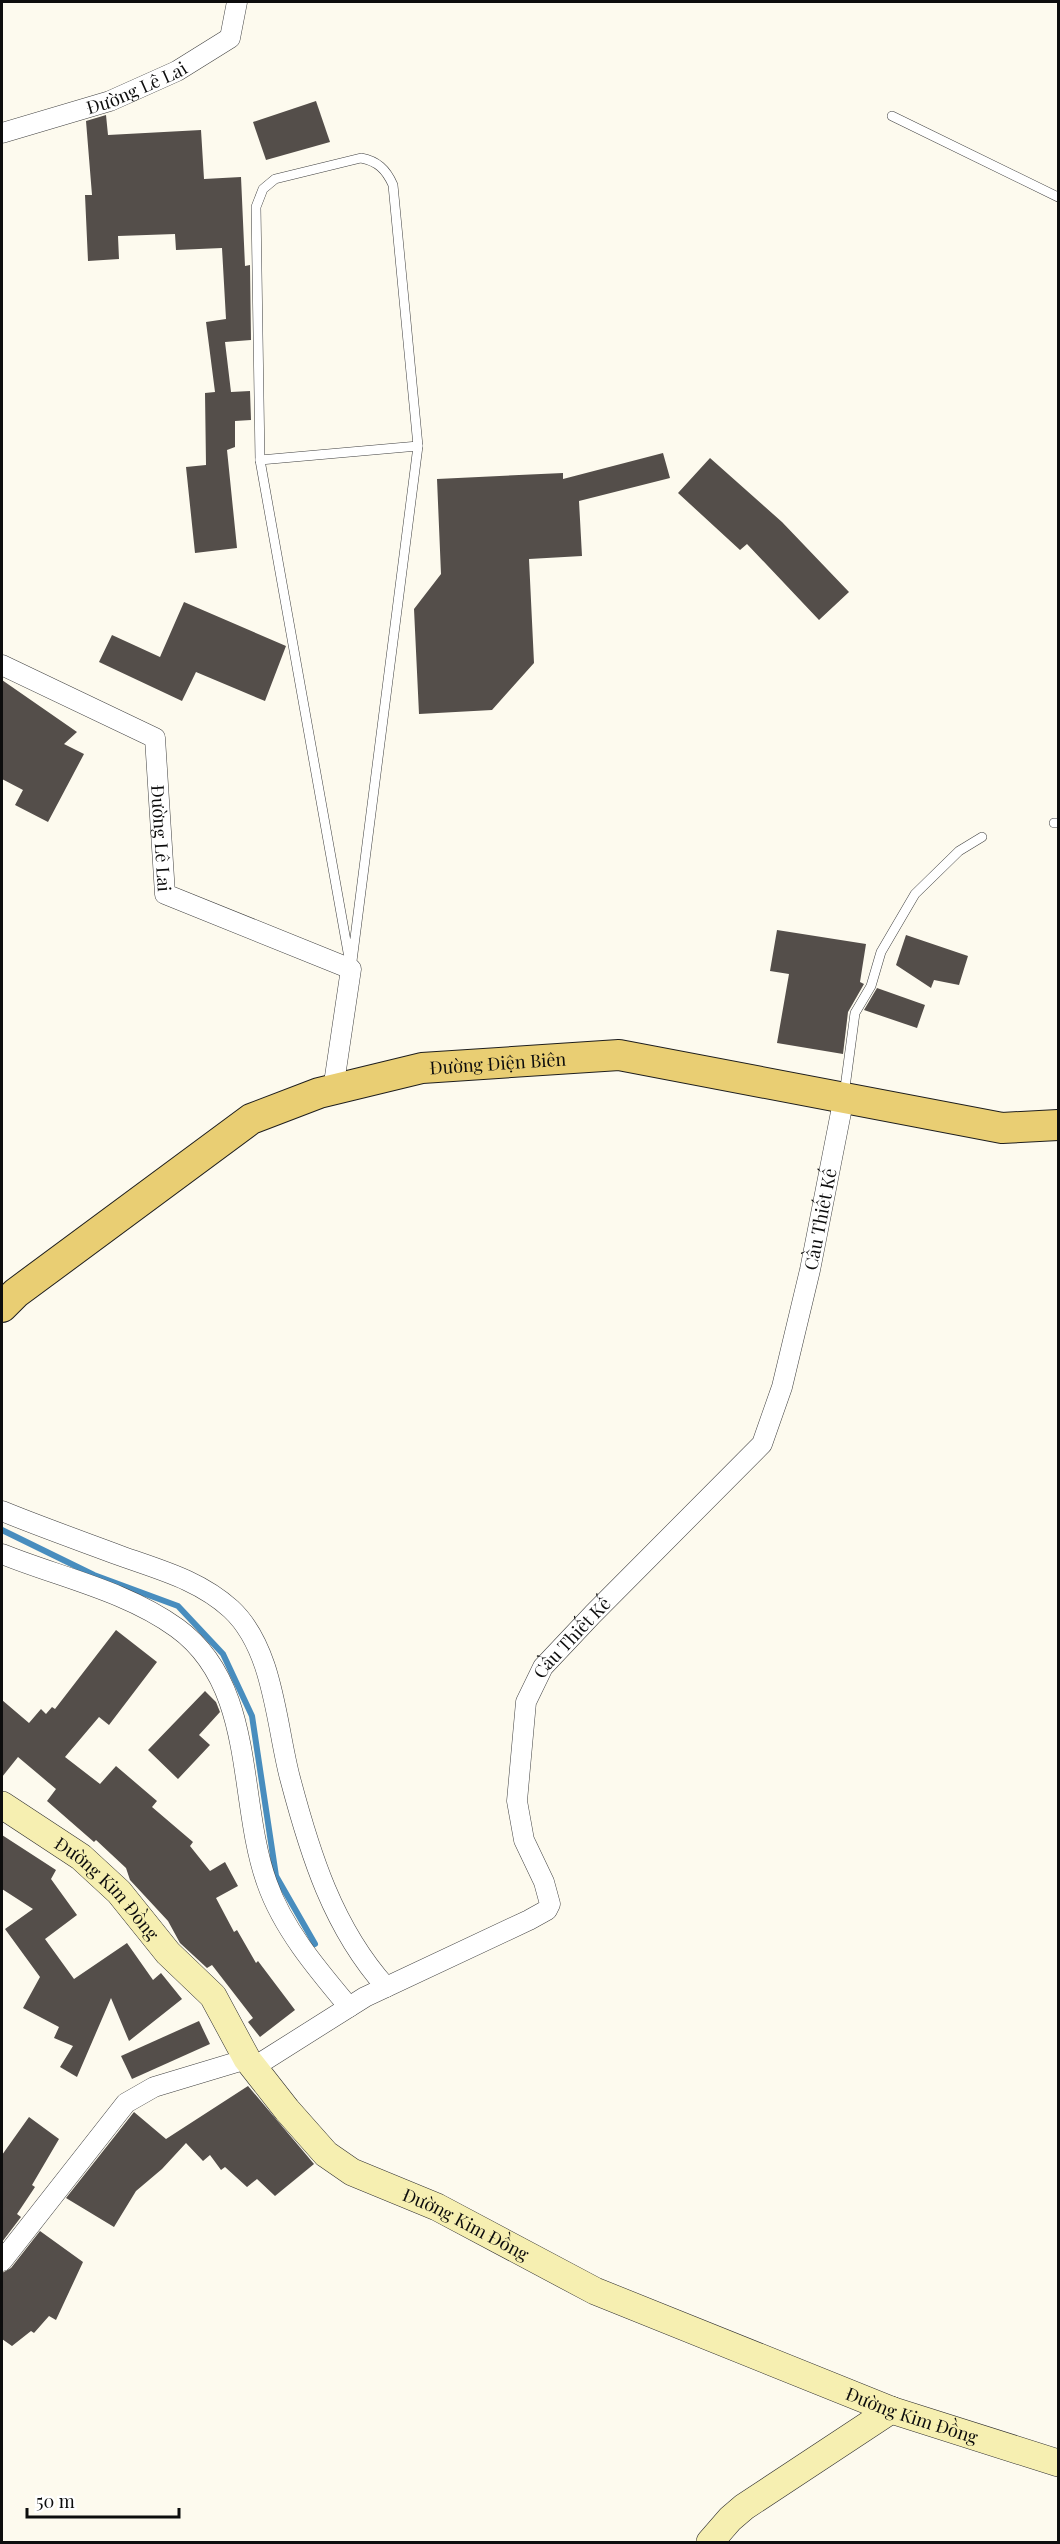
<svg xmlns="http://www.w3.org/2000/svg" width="1060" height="2544" viewBox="0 0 1060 2544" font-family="'Playfair Display',serif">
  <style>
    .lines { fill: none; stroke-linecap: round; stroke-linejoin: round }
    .stream { stroke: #488dbe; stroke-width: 6 }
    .building { fill: #544e4a }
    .lane-casing { stroke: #404040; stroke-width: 10 }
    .street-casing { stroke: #404040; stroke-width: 21 }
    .secondary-casing { stroke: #2f2f2f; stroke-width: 28 }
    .primary-casing { stroke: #1e1e1e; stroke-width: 32 }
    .lane { stroke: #fff; stroke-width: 9 }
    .street { stroke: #fff; stroke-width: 20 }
    .secondary { stroke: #f6efb1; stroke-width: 27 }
    .primary { stroke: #e9ce73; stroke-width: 30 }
    .labels { text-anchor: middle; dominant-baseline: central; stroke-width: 6; stroke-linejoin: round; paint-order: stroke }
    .street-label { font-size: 18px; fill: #0d0d0d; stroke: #fff }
  </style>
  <rect width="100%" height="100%" fill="#fdfaee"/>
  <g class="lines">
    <path class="stream" d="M2 1530 94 1575 178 1606 223 1654 252 1716 276 1876 315 1944"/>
  </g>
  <g class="building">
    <path d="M316 101 330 142 266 160 253 122Z"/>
    <path d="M106 115 108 135 201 130 204 179 241 177 245 266 250 265 251 340 225 342 231 392 250 391 251 420 235 421V447L227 450 237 548 195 553 186 467 206 465 205 393 215 392 206 322 226 319 222 248 176 250 175 234 118 236 119 259 88 261 85 195H92L86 121Z"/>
    <path d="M663 453 670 478 579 501 582 556 529 559 534 663 492 710 419 714 414 609 441 574 437 479 563 473V479Z"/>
    <path d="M710 458 782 522 849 592 819 620 747 544 740 550 678 493Z"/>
    <path d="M184 602 286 646 265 701 196 672 182 701 99 662 112 635 160 657Z"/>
    <path d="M2 680 77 732 64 744 84 754 48 822 15 805 23 790 2 779Z"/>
    <path d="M777 930 866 944 860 982 864 984 848 1012 843 1054 777 1043 789 974 770 971Z"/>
    <path d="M906 935 968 956 959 985 934 980 931 988 896 965Z"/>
    <path d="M877 988 925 1005 917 1028 864 1010Z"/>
    <path d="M116 1630 157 1662 109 1725 99 1717 65 1757 100 1784 116 1766 157 1801 152 1807 193 1842 190 1846 210 1871 225 1862 238 1886 216 1898 234 1932 237 1930 256 1963 258 1961 295 2010 260 2037 248 2022 253 2018 212 1965 207 1968 180 1943 168 1921 130 1880 126 1868 96 1840 94 1842 47 1801 56 1789 18 1757 2 1777V1700L29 1723 41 1709 46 1714 52 1707 55 1709Z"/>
    <path d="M205 1691 216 1702 220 1712 199 1735 210 1745 178 1779 148 1750Z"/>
    <path d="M2 1835 56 1870 51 1879 77 1915 45 1939 74 1979 127 1943 153 1980 161 1973 182 1999 129 2041 111 1998 77 2077 60 2067 73 2046 54 2038 59 2027 23 2008 40 1977 5 1929 33 1909 2 1889Z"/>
    <path d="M199 2021 210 2044 132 2079 121 2056Z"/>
    <path d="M248 2086 314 2164 275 2196 257 2179 247 2187 225 2167 221 2170 210 2155 203 2161 186 2143 162 2169 136 2191 114 2227 66 2198 134 2112 166 2139Z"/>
    <path d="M29 2117 59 2139 32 2185 35 2187 17 2214 21 2217 2 2242V2155Z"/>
    <path d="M40 2231 83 2262 56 2320 49 2316 34 2333 31 2331 12 2346 2 2339V2273L11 2268Z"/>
  </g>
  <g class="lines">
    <g class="lane-casing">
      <g id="lane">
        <path d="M892 116 1058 197"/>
        <path d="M361 158C377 161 386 169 393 185L418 446 351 969 260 460 256 207 263 189 275 179Z"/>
        <path d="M260 460 418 446"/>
        <path d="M1054 823H1058"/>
        <path d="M844 1095 855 1013 871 986 881 952 915 894 959 851 982 837"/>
      </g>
    </g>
    <g class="street-casing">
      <g id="street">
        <path id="s1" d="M2 133 110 101 177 71 230 38 237 2"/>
        <path id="s2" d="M2 665 155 738 165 894 351 969 333 1090"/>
        <path d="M2 1511C41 1527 81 1541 121 1556 160 1570 199 1580 231 1609 274 1649 276 1725 290 1778 310 1854 333 1928 386 1987"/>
        <path d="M2 1554C59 1577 126 1591 177 1628 257 1686 237 1800 267 1883 283 1929 318 1970 349 2007"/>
        <path id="s3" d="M254 2067 365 1997 529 1920 547 1910 550 1904 544 1882 524 1840 517 1801 526 1702 543 1667 593 1614 762 1444 782 1387 810 1270 844 1097"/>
        <path d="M2 2261 126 2103 154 2087 247 2059"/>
      </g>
    </g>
    <g class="secondary-casing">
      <g id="secondary">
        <path id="s4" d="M2 1805 81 1857 119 1892 168 1953 213 1996 247 2059 287 2110 326 2154 352 2172 437 2207 595 2291 891 2410 1058 2463"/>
        <path d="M710 2542 730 2519 744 2507 891 2410"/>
      </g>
    </g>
    <g class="primary-casing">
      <g id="primary">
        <path id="s5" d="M2 1307 16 1293 251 1119 319 1093 422 1068 619 1055 1002 1128 1058 1125"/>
      </g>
    </g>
    <use href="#lane" class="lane"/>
    <use href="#street" class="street"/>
    <use href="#secondary" class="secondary"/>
    <use href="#primary" class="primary"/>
  </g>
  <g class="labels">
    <g class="street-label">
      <text stroke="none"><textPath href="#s1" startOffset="142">Đường Lê Lai</textPath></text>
      <text stroke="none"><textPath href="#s2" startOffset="270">Đường Lê Lai</textPath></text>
      <text stroke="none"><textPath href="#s5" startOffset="567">Đường Điện Biên</textPath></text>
      <text stroke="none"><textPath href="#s3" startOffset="1132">Cầu Thiết Kế</textPath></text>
      <text stroke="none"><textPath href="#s3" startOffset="628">Cầu Thiết Kế</textPath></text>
      <text stroke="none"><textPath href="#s4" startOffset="135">Đường Kim Đồng</textPath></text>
      <text stroke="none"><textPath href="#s4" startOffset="639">Đường Kim Đồng</textPath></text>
      <text stroke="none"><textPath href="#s4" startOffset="1125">Đường Kim Đồng</textPath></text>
    </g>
  </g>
  <rect width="1060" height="2544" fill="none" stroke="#0d0d0d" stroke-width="6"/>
  <path d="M27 2508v9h152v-9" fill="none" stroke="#0d0d0d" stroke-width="3"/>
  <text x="36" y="2508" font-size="18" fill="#0d0d0d" stroke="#ffffff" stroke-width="4.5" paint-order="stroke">50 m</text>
</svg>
